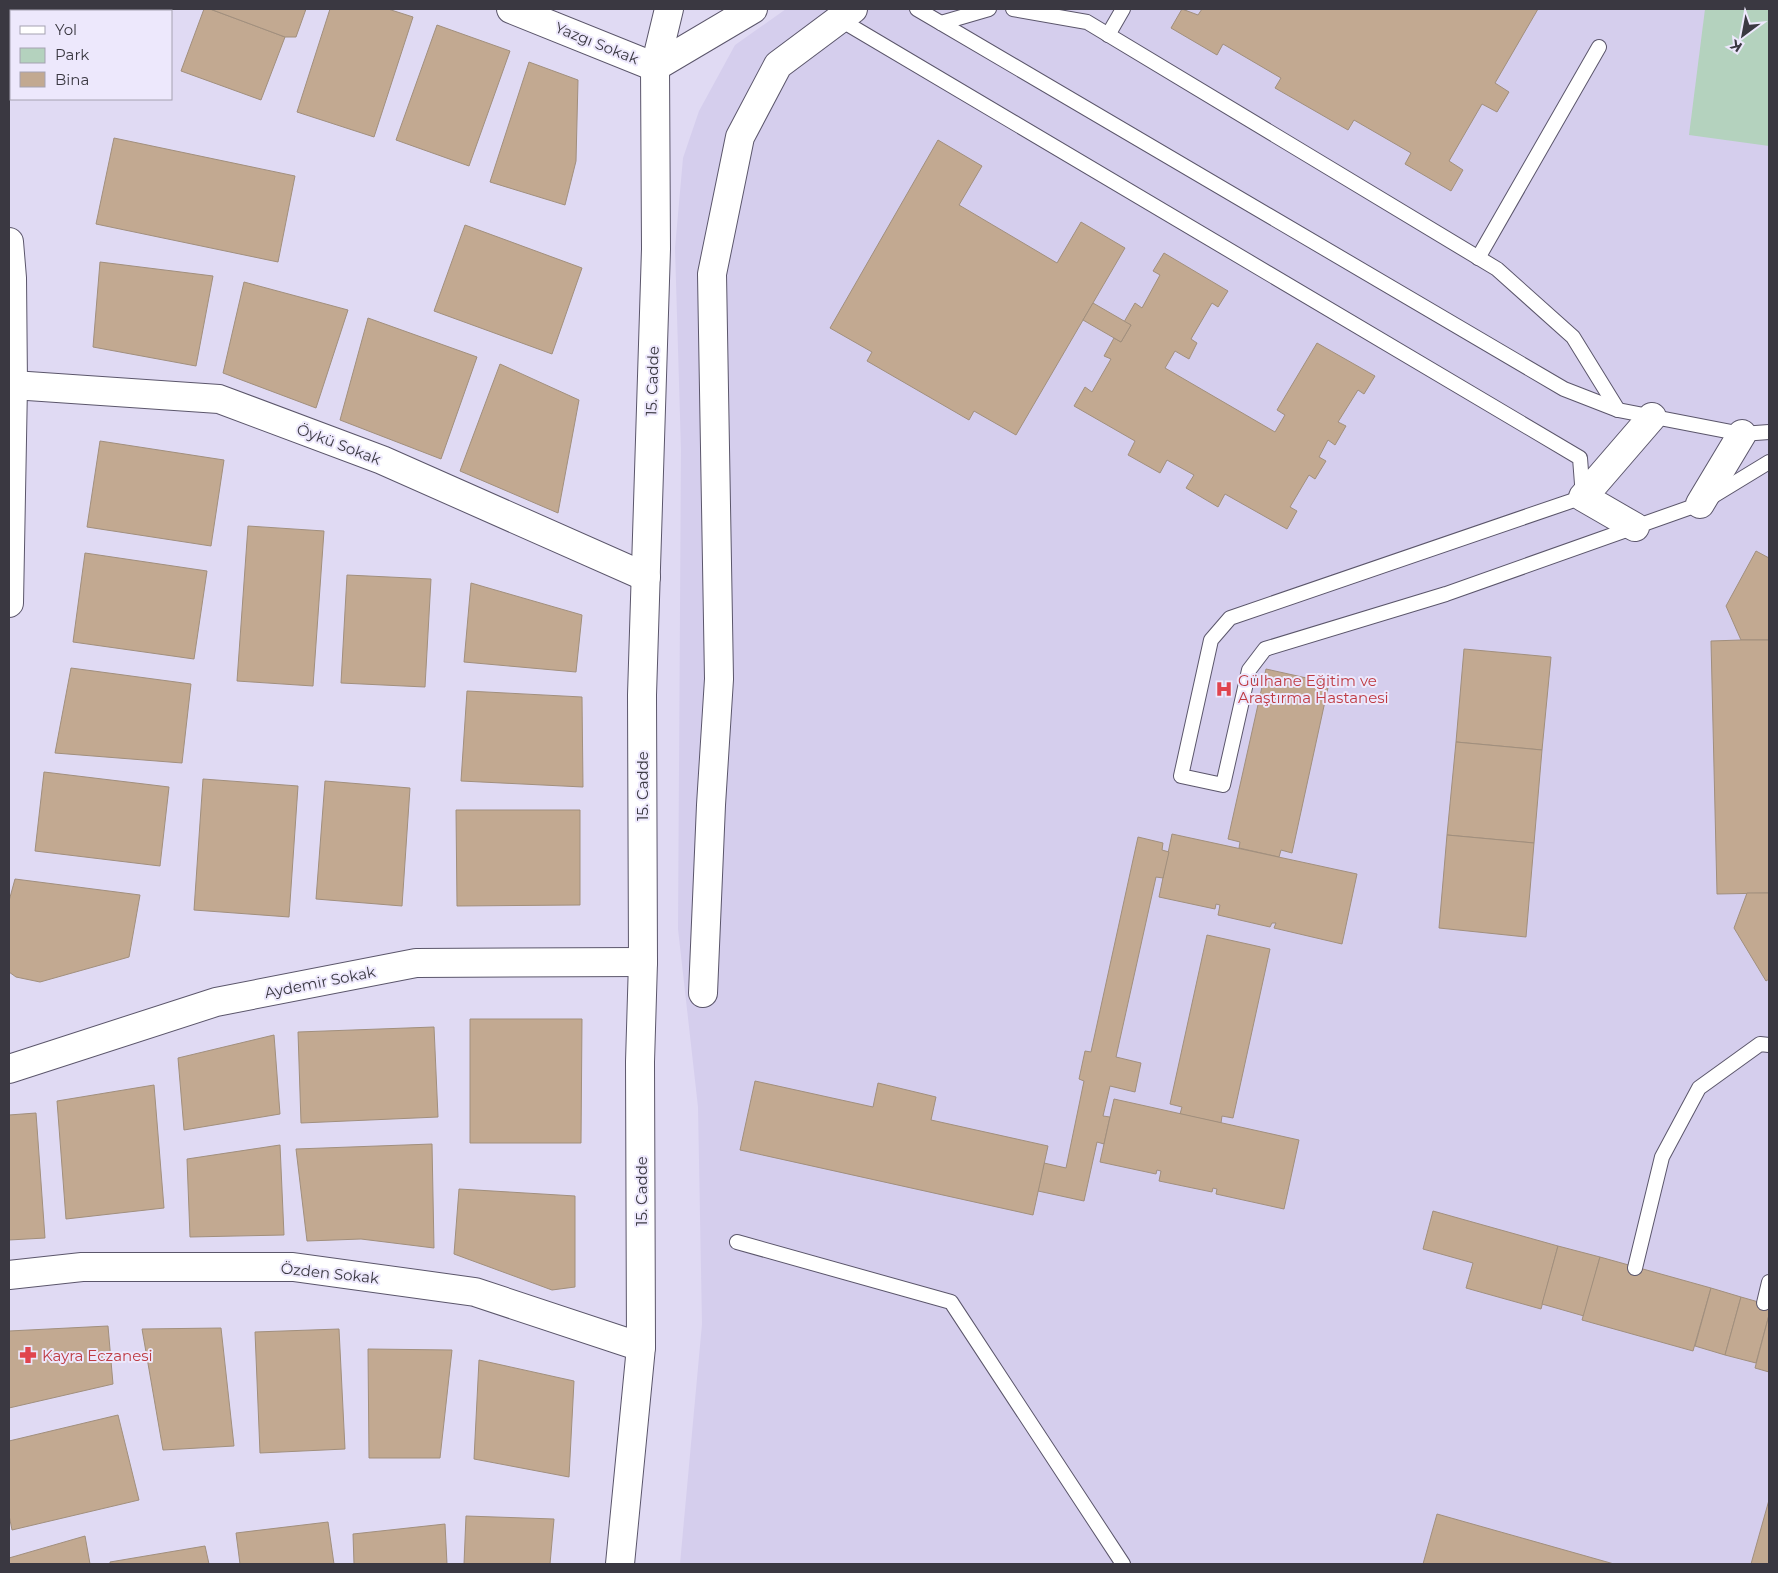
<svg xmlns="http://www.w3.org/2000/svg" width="1778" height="1573" viewBox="0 0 1778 1573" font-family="Montserrat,sans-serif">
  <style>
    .built { fill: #d5ceed }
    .green { fill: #b4d2be }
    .building { fill: #c2a991; stroke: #a18f7d }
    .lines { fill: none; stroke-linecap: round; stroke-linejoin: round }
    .service-casing { stroke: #5b566b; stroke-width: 16 }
    .minor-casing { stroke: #5b566b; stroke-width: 30 }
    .tertiary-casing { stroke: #5b566b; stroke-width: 30 }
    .service { stroke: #fff; stroke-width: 14 }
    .minor { stroke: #fff; stroke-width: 28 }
    .tertiary { stroke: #fff; stroke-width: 28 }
    .labels { text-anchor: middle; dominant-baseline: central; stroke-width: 4; stroke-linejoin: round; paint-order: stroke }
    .street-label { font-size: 15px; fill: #3a3841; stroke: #ede8fc }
    .health-label { font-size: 15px; fill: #be3a42; stroke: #ede8fc; text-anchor: start }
  </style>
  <rect width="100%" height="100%" fill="#e0daf3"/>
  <path class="built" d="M786 9H1769V1564H680L702 1324 698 1107 678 929 681 450 675 248 683 158 699 111 735 45Z"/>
  <path class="green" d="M1705 9H1769V146L1689 135Z"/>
  <g class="building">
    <rect x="70" y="9" width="98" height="2"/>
    <path d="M204 9H210L285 37 261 100 181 71Z"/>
    <path d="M210 9H306L296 37H285Z"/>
    <path d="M330 9H388L413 17 374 137 297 112Z"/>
    <path d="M1182 9 1198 15 1202 9H1538L1495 83 1509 92 1497 112 1482 104 1449 161 1463 170 1451 191 1405 164 1411 153 1354 120 1348 130 1275 88 1281 78 1223 44 1217 55 1171 28Z"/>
    <path d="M437 25 510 51 469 166 396 140Z"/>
    <path d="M529 62 578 80 576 161 565 205 490 182Z"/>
    <path d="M114 138 295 176 278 262 96 224Z"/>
    <path d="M938 140 982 166 959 205 1057 263 1081 222 1125 248 1016 435 974 411 969 420 867 361 872 352 830 328Z"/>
    <path d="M465 225 582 268 552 354 434 311Z"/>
    <path d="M1164 253 1228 291 1218 307 1212 303 1191 339 1197 343 1189 359 1175 351 1165 368 1275 432 1285 415 1277 410 1317 343 1375 376 1364 394 1358 390 1338 422 1346 426 1335 445 1328 440 1319 457 1326 461 1315 479 1309 475 1290 507 1297 511 1287 529 1225 494 1218 507 1186 488 1194 475 1167 460 1160 473 1128 455 1135 441 1074 406 1085 387 1092 392 1111 359 1104 356 1114 338 1121 342 1131 325 1124 322 1135 303 1142 308 1160 275 1153 271Z"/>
    <path d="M100 262 213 276 196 366 93 347Z"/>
    <path d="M244 282 348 310 316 408 223 373Z"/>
    <path d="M1093 303 1131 325 1121 342 1083 320Z"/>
    <path d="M368 318 477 357 441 459 340 420Z"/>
    <path d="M500 364 579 400 558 513 460 471Z"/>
    <path d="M100 441 224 460 211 546 87 527Z"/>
    <path d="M248 526 324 531 313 686 237 681Z"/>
    <path d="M1756 551 1769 558V640H1741L1726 606Z"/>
    <path d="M85 553 207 571 194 659 73 642Z"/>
    <path d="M347 575 431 579 425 687 341 683Z"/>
    <path d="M471 583 582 615 576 672 464 662Z"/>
    <path d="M1741 640H1769V893L1717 894 1711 641Z"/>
    <path d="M1464 649 1551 657 1542 750 1456 742Z"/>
    <path d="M71 668 191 684 182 763 55 753Z"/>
    <path d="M1266 669 1329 683 1292 853 1281 850 1279 857 1239 848 1240 842 1228 839Z"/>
    <path d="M467 691 582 697 583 787 461 781Z"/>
    <path d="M1456 742 1542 750 1534 843 1447 835Z"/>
    <path d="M44 772 169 787 160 866 35 851Z"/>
    <path d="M203 779 298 786 289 917 194 910Z"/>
    <path d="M325 781 410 788 402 906 316 899Z"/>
    <path d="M456 810H580V905L457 906Z"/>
    <path d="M1172 834 1357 874 1342 944 1274 928 1276 923H1272L1270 927 1218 915 1220 905 1216 904 1215 909 1159 897Z"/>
    <path d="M1447 835 1534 843 1526 937 1439 928Z"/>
    <path d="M1138 837 1163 843 1162 850 1169 852 1163 878 1156 877 1116 1057 1141 1063 1135 1092 1110 1086 1103 1116 1110 1117 1104 1144 1097 1142 1084 1201 1038 1191 1044 1163 1066 1168 1084 1081 1079 1079 1085 1051 1091 1052Z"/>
    <path d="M15 879 140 895 129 957 40 982 16 977 9 972V901Z"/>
    <path d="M1747 893H1769V979L1766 981 1734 928Z"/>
    <path d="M1207 935 1270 949 1233 1118 1222 1116 1221 1123 1180 1114 1182 1107 1170 1104Z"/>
    <path d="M470 1019H582L581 1143H470Z"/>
    <path d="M434 1027 438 1117 301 1123 298 1032Z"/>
    <path d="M274 1035 280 1114 184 1130 178 1058Z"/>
    <path d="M755 1081 873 1107 878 1083 936 1097 931 1120 1048 1146 1033 1215 740 1150Z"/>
    <path d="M154 1085 164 1208 66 1219 57 1101Z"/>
    <path d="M1114 1099 1299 1140 1284 1209 1216 1194 1217 1189 1213 1188 1212 1192 1159 1181 1161 1171 1157 1170 1156 1174 1100 1162Z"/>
    <path d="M36 1113 45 1238 9 1240V1115Z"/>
    <path d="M432 1144 434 1248 361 1239 307 1241 296 1149Z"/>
    <path d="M280 1145 284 1235 190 1237 187 1159Z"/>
    <path d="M459 1189 575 1196V1287L552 1290 454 1254Z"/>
    <path d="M1433 1211 1558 1246 1541 1309 1466 1288 1473 1263 1423 1249Z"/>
    <path d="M1558 1246 1600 1257 1584 1316 1542 1304Z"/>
    <path d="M1600 1257 1711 1288 1693 1351 1582 1320Z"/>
    <path d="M1711 1288 1741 1297 1725 1355 1695 1346Z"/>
    <path d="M1741 1297 1769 1305V1315L1756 1363 1725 1355Z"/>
    <path d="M1769 1315V1372L1755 1368Z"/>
    <path d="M108 1326 113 1384 9 1408V1331Z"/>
    <path d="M221 1328 234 1446 163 1450 142 1329Z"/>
    <path d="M339 1329 345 1449 260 1453 255 1332Z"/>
    <path d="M368 1349 452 1350 440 1458H369Z"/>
    <path d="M479 1360 574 1381 569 1477 474 1459Z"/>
    <path d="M118 1415 139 1500 12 1530 9 1515V1441Z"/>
    <path d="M1769 1500V1564H1751Z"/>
    <path d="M1437 1514 1614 1564H1423Z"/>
    <path d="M466 1516 554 1519 550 1564H464Z"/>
    <path d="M328 1522 334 1564H240L236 1533Z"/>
    <path d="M445 1524 447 1564H354L353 1534Z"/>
    <path d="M85 1536 90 1564H9V1558Z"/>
    <path d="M205 1546 209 1564H110V1562Z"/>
  </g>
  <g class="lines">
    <g class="service-casing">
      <g id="service">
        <path d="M917 9 1564 389 1618 410 1742 434 1769 432"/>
        <path d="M1013 9 1087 22 1497 269 1573 337 1618 410"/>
        <path d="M839 19 1580 458 1583 497 1230 618 1211 640 1181 776 1223 785 1249 670 1265 649 1446 594 1700 504 1769 462"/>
        <path d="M941 23 989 9"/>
        <path d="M1108 35 1123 9"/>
        <path d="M1478 258 1599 47"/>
        <path d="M737 1242 951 1302 1123 1564"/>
        <path d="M1635 1268 1662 1157 1699 1088 1760 1044 1769 1045"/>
        <path d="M1764 1303 1769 1282"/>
      </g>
    </g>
    <g class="minor-casing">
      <g id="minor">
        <path d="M511 9 655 67 753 9"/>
        <path d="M13 385 219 399 382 460 646 577"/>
        <path d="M1700 504 1742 434"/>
        <path d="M1635 527 1583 497 1652 417"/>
        <path d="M703 993 711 805 719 679 712 274 740 137 778 65 853 9"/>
        <path d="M9 1069 216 1002 416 963 643 962"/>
        <path d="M9 1275 82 1267H293L475 1292 641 1347"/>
      </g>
    </g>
    <g class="tertiary-casing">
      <g id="tertiary">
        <path d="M9 242 12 278 13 385 9 603"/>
        <path d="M620 1564 641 1347 640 1062 643 962 642 695 656 249 655 67 669 9"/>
      </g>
    </g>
    <use href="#service" class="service"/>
    <use href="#minor" class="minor"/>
    <use href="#tertiary" class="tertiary"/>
  </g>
  <defs>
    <g id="hospital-bare" transform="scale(1.35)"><path d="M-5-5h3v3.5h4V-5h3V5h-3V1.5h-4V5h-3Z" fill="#e0444e" stroke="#ede8fc" stroke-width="2.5" paint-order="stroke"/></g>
    <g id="pharmacy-bare" transform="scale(1.35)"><path d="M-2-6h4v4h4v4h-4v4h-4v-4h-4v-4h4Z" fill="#e0444e" stroke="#ede8fc" stroke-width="2.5" paint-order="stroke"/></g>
  </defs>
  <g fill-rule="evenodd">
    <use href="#hospital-bare" x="1224" y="689"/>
    <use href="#pharmacy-bare" x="28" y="1355"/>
  </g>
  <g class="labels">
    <g class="street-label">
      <text transform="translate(597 43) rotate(22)">Yazgı Sokak</text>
      <text transform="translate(652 381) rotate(-88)">15. Cadde</text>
      <text transform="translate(339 444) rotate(21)">Öykü Sokak</text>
      <text transform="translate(642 786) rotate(-90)">15. Cadde</text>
      <text transform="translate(320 982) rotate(-11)">Aydemir Sokak</text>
      <text transform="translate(641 1191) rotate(-90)">15. Cadde</text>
      <text transform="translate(330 1273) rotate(6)">Özden Sokak</text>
    </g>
    <g class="health-label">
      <text x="1238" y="680">Gülhane Eğitim ve<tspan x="1238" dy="17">Araştırma Hastanesi</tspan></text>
      <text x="42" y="1355">Kayra Eczanesi</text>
    </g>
  </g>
  <rect width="1778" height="1573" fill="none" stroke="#3a3841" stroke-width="20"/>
  <rect x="10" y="10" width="162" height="90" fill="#ede8fc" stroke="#a5a2b1"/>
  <rect x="20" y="26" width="25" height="8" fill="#ffffff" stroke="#a5a2b1"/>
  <text x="55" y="35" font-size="15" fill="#3a3841">Yol</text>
  <rect x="20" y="48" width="25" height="15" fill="#b4d2be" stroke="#a5a2b1"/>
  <text x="55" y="60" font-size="15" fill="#3a3841">Park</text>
  <rect x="20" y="72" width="25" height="15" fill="#c2a991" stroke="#a5a2b1"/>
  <text x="55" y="85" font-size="15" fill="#3a3841">Bina</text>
  <g transform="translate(1743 35) rotate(212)" stroke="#ede8fc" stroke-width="4" paint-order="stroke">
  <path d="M0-4L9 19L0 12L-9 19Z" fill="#3a3841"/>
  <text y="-8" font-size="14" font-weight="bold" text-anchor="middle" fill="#3a3841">K</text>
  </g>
</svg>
